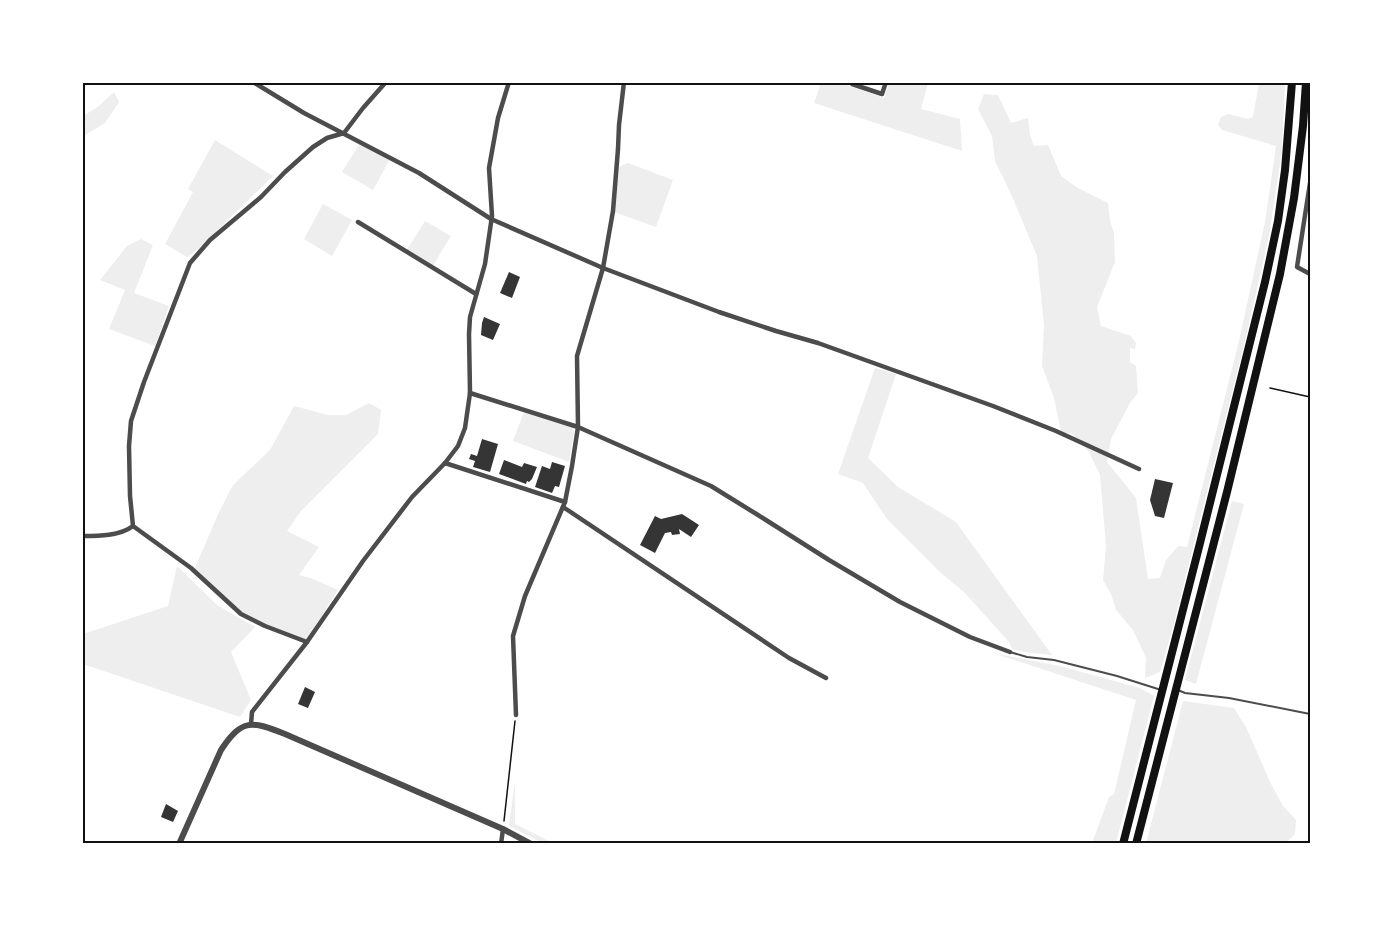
<svg xmlns="http://www.w3.org/2000/svg" width="1393" height="926" viewBox="0 0 1393 926" font-family="Figtree,sans-serif">
  <style>
    .green { fill: #eee }
    .building { fill: #353535 }
    .lines { fill: none; stroke-linecap: round; stroke-linejoin: round }
    .path { stroke: #111; stroke-width: 1.5 }
    .service { stroke: #4c4c4c; stroke-width: 2 }
    .minor { stroke: #4c4c4c; stroke-width: 4.5 }
    .tertiary { stroke: #4c4c4c; stroke-width: 6 }
    .primary { stroke: #111; stroke-width: 8 }
    .neatline { fill: none; stroke: #111; stroke-width: 2 }
  </style>
  <rect width="100%" height="100%" fill="#fff"/>
  <g class="green">
    <path d="M821 83H849V86L884 98 889 83H928L921 109 960 119 962 151 814 103Z"/>
    <path d="M1259 83H1285L1282 150 1269 236 1246 337 1173 627 1160 672 1145 678 1146 658 1133 630 1116 610 1111 594 1103 580 1106 546 1100 475 1089 452 1072 434 1061 432 1054 398 1042 366 1044 325 1037 256 1011 194 995 161 992 136 978 109 984 94 998 95 1011 123 1028 118 1030 135 1034 146 1048 145 1061 176 1078 188 1108 203 1110 221 1114 233 1115 262 1097 307 1101 326 1131 336 1136 343 1135 349 1130 348V362L1136 366 1138 393 1130 403 1111 439 1107 462 1136 498 1148 579 1160 578 1166 560 1178 546 1187 547 1239 341 1265 222 1276 146 1222 130 1218 125 1221 117 1228 114 1248 119 1253 117Z"/>
    <path d="M114 92 119 102 105 123 85 135 83 139V116L99 106Z"/>
    <path d="M215 140 273 176 197 250 187 257 165 244 193 192 188 189Z"/>
    <path d="M360 143 390 159 373 190 342 172Z"/>
    <path d="M628 163 673 180 656 227 614 212 619 167Z"/>
    <path d="M323 204 352 220 332 256 304 239Z"/>
    <path d="M425 221 451 236 432 267 406 251Z"/>
    <path d="M141 239 153 245 134 293 169 306 155 346 109 329 125 290 100 280 127 246Z"/>
    <path d="M875 368 896 374 868 458 898 487 956 522 1052 655 1024 652 1012 649 1009 642 964 592 942 574 887 519 863 483 838 474Z"/>
    <path d="M369 403 381 410 378 434 301 511 287 531 319 547 299 575 311 578 338 590 307 640 265 624 242 612 195 568 219 512 233 485 270 450 294 406 328 415H346Z"/>
    <path d="M524 412 573 427 574 434 569 462 513 441Z"/>
    <path d="M1232 501 1244 504 1196 684 1185 680Z"/>
    <path d="M177 566 217 605 255 627 231 652 251 700 240 717 83 664V634L168 606Z"/>
    <path d="M993 653 1060 666 1140 688 1154 696 1116 843H1092L1109 797 1114 794 1136 700Z"/>
    <path d="M1183 701 1234 708 1247 729 1270 782 1283 806 1296 820 1295 834 1286 843H1146Z"/>
    <path d="M515 781V824L553 843H542L509 826Z"/>
  </g>
  <g class="building">
    <path d="M509 272 520 277 512 298 500 293Z"/>
    <path d="M484 317 500 324 493 340 481 335 482 323Z"/>
    <path d="M482 439 498 444 490 472 473 467 475 461 469 459 471 454 477 456Z"/>
    <path d="M504 460 522 467 524 463 537 467 532 479 529 482 527 481 526 484 499 474Z"/>
    <path d="M552 462 565 466 559 487 555 486 552 493 535 487 542 466 550 469Z"/>
    <path d="M1155 479 1173 483 1164 518 1155 516 1150 500Z"/>
    <path d="M682 514 699 525 691 537 679 529 680 534 672 535 671 532 665 533 655 553 640 545 655 516 661 519Z"/>
    <path d="M305 687 315 692 308 708 298 704Z"/>
    <path d="M166 804 178 811 173 822 161 817Z"/>
  </g>
  <g class="lines">
    <g class="path">
      <path d="M1270 388 1310 397"/>
      <path d="M504 821 515 721"/>
    </g>
    <g class="service">
      <path d="M1010 652 1027 657 1054 660 1117 676 1158 689 1160 690"/>
      <path d="M1178 690 1185 693 1229 698 1310 714"/>
    </g>
    <g class="minor">
      <path d="M253 82 304 113 419 173 491 219 603 268 719 312 776 331 818 343 993 406 1056 431 1139 469"/>
      <path d="M852 84 882 94 886 82"/>
      <path d="M1310 183 1297 267 1310 274"/>
      <path d="M358 222 476 294"/>
      <path d="M470 393 578 427 711 486 758 515 829 560 900 602 970 637 1010 652"/>
      <path d="M445 463 565 502"/>
      <path d="M563 507 789 658 826 678"/>
      <path d="M82 536C99 536 120 536 133 526"/>
      <path d="M307 642 265 626 241 614 191 568 133 526 130 496 129 446 131 421 144 382 190 263 210 240 261 197 285 172 313 147 327 138 344 133 363 108 386 82"/>
      <path d="M516 715 513 636 525 596 565 502 572 466 578 427 577 356 603 268 613 211 618 149 619 125 624 82"/>
      <path d="M251 724 252 712 307 642 363 561 412 497 445 463 458 446 465 428 470 393 469 334 470 317 485 264 492 216 489 168 498 118 509 82"/>
      <path d="M501 844 503 829"/>
    </g>
    <path class="tertiary" d="M179 844 221 750C242 718 252 721 285 734L503 829 531 844"/>
    <g class="primary">
      <path d="M1123 844 1199 547 1265 282 1278 221 1285 170 1292 82"/>
      <path d="M1136 844 1227 492 1280 274 1294 198 1303 126 1306 82"/>
    </g>
  </g>
  <rect width="1393" height="926" fill="none" stroke="#ffffff" stroke-width="168"/>
  <rect x="84" y="84" width="1225" height="758" class="neatline"/>
</svg>
